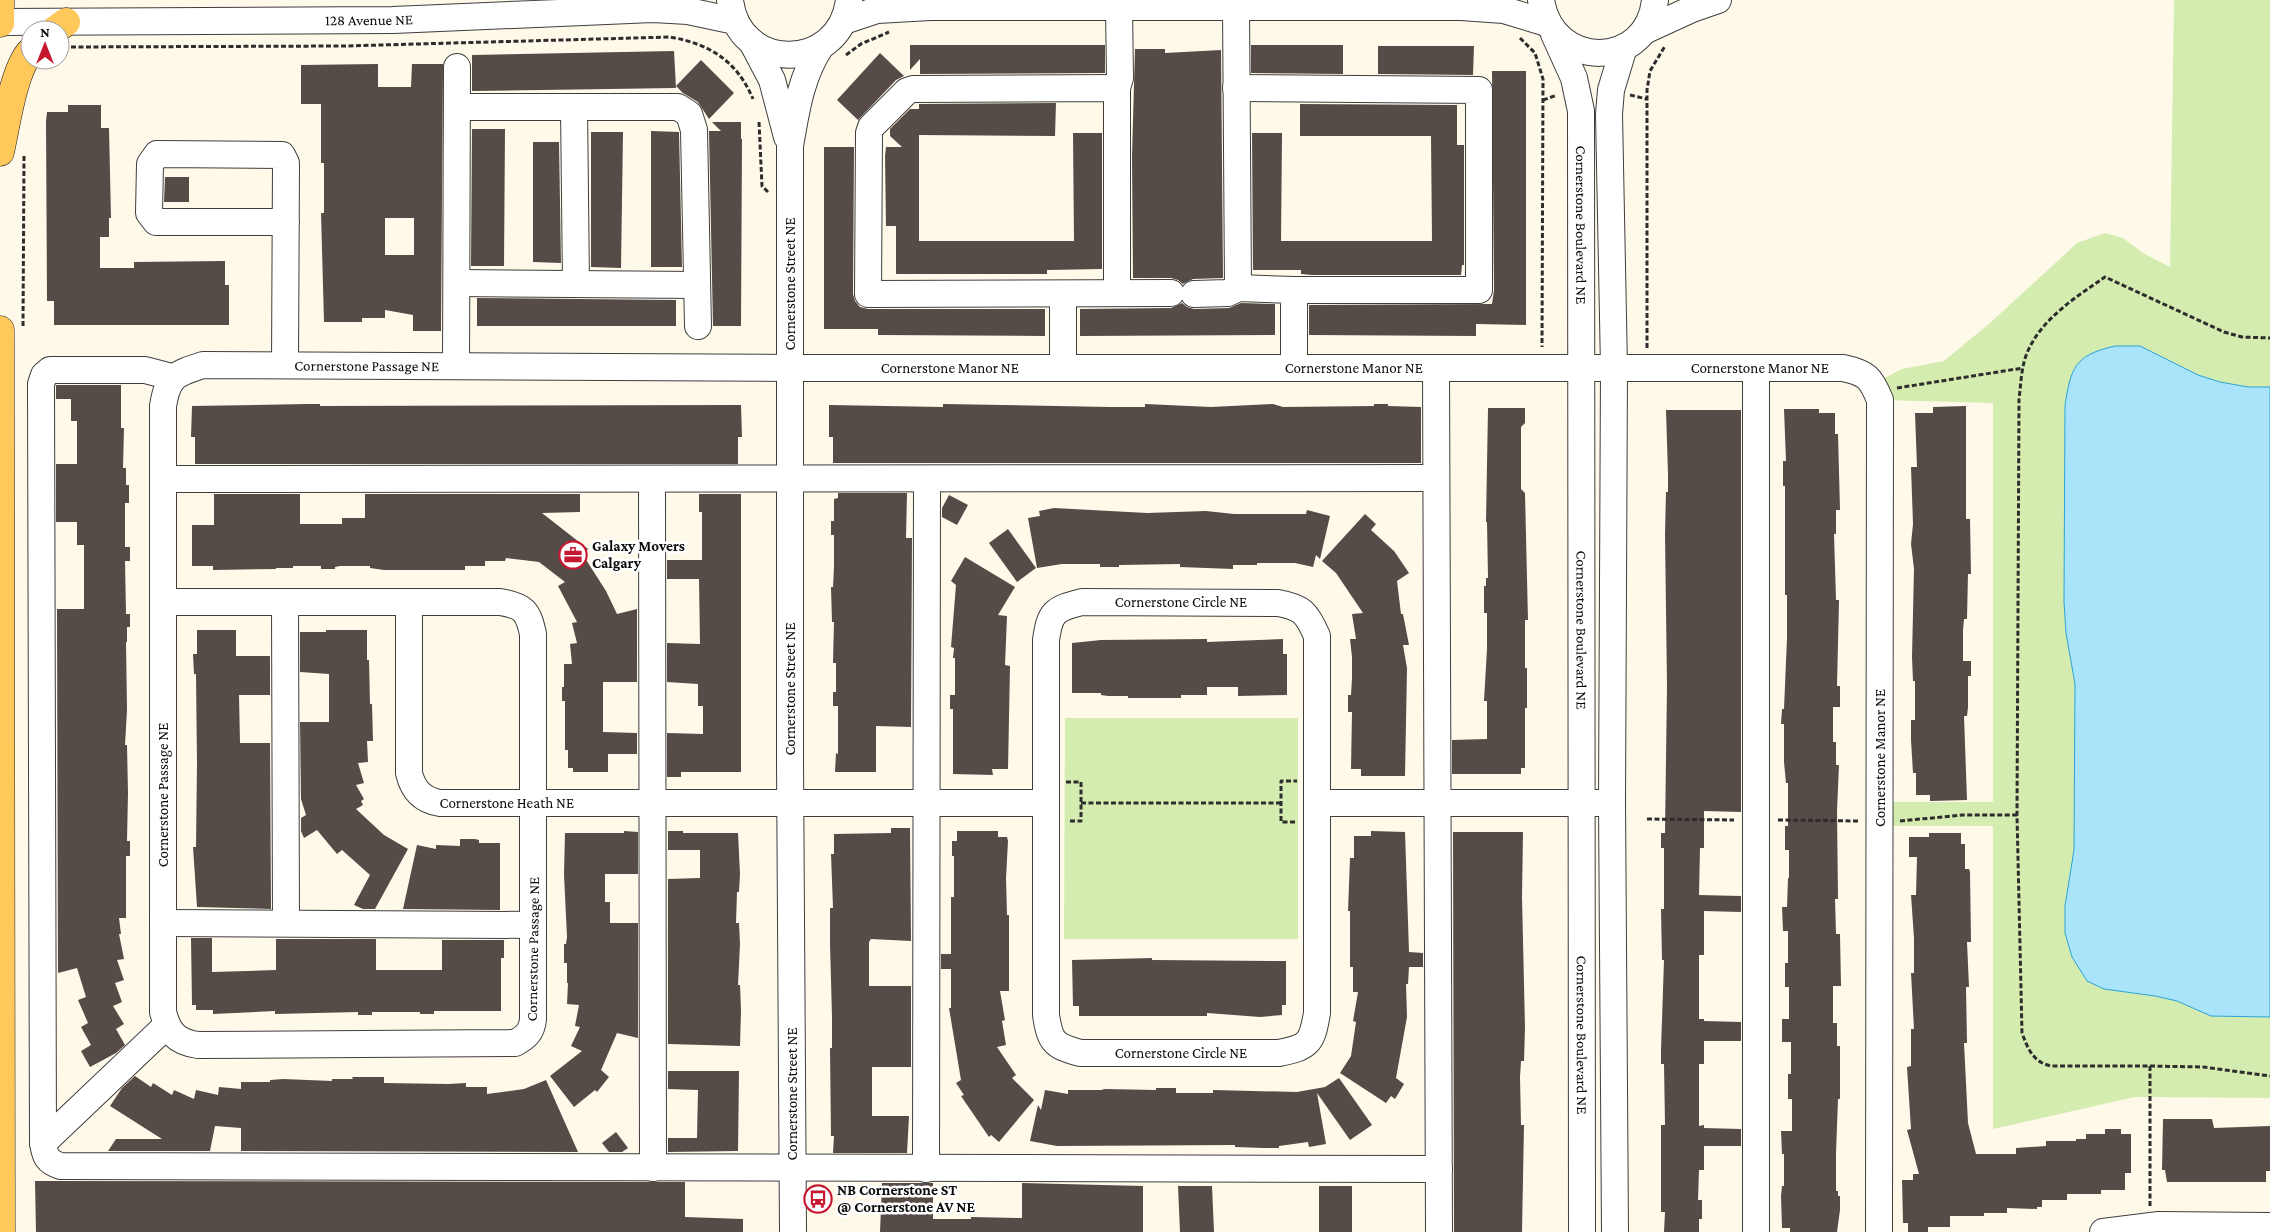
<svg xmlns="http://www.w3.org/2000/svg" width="2270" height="1232" viewBox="0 0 2270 1232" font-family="'Crimson Pro',serif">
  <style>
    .green { fill: #d5ecb0 }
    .water { fill: #aae4fb; stroke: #2aa3d8 }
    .building { fill: #554b47; fill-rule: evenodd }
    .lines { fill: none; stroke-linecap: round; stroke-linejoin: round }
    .minor-casing { stroke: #3e3e3e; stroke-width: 28 }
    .major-casing { stroke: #1c1c1c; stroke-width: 29 }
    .path { stroke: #2d2d2d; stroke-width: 3; stroke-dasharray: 5 2.5; stroke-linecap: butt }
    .minor { stroke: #fff; stroke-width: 26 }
    .major { stroke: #ffc85a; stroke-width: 28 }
    .labels { text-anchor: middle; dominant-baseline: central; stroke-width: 5; stroke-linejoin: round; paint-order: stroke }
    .street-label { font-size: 15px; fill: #0b0b0b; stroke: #fff }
    .poi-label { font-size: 15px; font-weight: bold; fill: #0b0b0b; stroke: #fff; text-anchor: start }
  </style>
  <rect width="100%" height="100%" fill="#fff9ea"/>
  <g class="green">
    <path d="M2174 0H2270V1098L2135 1097 1993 1129V826H1880V802H1993V403L1880 400 1873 384 1902 369 1944 361 1990 323 2077 243 2105 233 2123 238 2143 253 2170 267Z"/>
    <path d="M1065 718H1298V939H1064Z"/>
  </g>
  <path class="water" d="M2115 346H2140L2198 375 2220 382 2248 387H2270V1017L2211 1016 2177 1001 2155 996 2104 989 2087 981 2072 957 2065 933V906L2074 850 2075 684 2066 633 2064 602 2065 405C2071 367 2075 355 2115 346Z"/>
  <g class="building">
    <path d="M910 45H1105V73L920 74V59L910 70Z"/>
    <path d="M1251 45H1343V74L1251 73Z"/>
    <path d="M1378 46H1474L1473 75 1378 74Z"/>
    <path d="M1135 49H1165V53L1221 50 1223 278 1193 279 1183 284 1178 280 1171 278H1133L1132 156Z"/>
    <path d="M674 51 676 88 472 91V55Z"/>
    <path d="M880 53 904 76 896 80 858 120 837 100Z"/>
    <path d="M701 60 734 93 709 119 698 102 683 93 676 86Z"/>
    <path d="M378 64V87H411L412 64H443L441 331H413V315L385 310V318H362V322H324L321 213H324V163H321V104H301V65ZM385 218H414V255H385Z"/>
    <path d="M1492 71H1526V325L1476 324V336L1309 335V305L1492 304 1494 290Z"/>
    <path d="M1056 103 1055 136 919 135V241H1074L1073 133H1102V269L1047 270V274H896V226H886L885 156 886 147H902L890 136V129L910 109H919V104Z"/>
    <path d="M1300 104 1457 105V145H1464V265H1462L1461 275H1312L1301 274V270H1253L1252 133H1282L1281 241H1432L1431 136H1300Z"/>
    <path d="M68 105H101V128H109L111 218H109V237H100V268H134V262L225 261V285H229V325H54V301H47L46 121 47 112H68Z"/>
    <path d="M712 122H741V139H742L741 326H713L709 131H721Z"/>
    <path d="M472 129H505L504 266H471Z"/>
    <path d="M651 131 679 132 682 267H651Z"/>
    <path d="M591 132H623L621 268 591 267Z"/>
    <path d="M533 142H559L561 263 533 262Z"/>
    <path d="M824 147H854L853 294 855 301 860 307 868 309H1045V336L878 335V329H824Z"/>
    <path d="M165 177H189V202H164Z"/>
    <path d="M477 298 676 300V326H477Z"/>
    <path d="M1182 303 1187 307 1194 309 1229 308 1241 303 1275 304V335L1080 336V309L1171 308Z"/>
    <path d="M56 385H121V428H124L123 468H126V485H129V503H125V547H130V561H125L126 614H130V627H127V642H126L127 710 125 745H127L128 793 127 841H130V856H126V918H119L121 934H119L124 959 117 960 124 980 115 983 122 1002 113 1006 124 1024 116 1029 125 1045 116 1053 90 1067 81 1051 91 1045 81 1027 88 1023 78 1000 86 997 77 968 58 973 57 609H84V545H77V522H56V464H77V421H71V399H56Z"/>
    <path d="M307 404H320V406L741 405 742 437H738V464H195V437H191L192 406Z"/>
    <path d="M943 404 1110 407H1145V404L1211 407 1273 404 1283 407 1374 406V404H1388V406L1421 407V463H833V437H829V405L943 407Z"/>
    <path d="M1966 406V519H1970L1971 574H1968L1967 619H1964L1963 630V661H1971V676H1968V707L1967 716H1964L1967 800 1930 801V795H1916V773H1913L1911 740V720H1915V681H1913L1912 657 1914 569 1911 544 1913 524 1911 467H1917L1915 413H1933V407Z"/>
    <path d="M1488 408H1525V423L1521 427V489L1525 493 1528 620H1525V668H1527V708H1525V768H1521V774H1452V740L1487 739V701H1484L1487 649V613H1484V586H1486V578H1488L1487 522H1486Z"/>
    <path d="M1784 409H1819V413H1835V434H1838L1840 510H1836V534H1834L1836 600H1839L1837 686H1840V707H1833V742H1836V765H1839L1837 811 1838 899H1835L1836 934H1840L1841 986H1833V1023H1837V1046H1840V1099H1838L1836 1154V1191H1838V1196H1840V1210L1837 1232H1790V1228H1782L1781 1196 1782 1186H1784V1154H1782L1781 1131H1792V1099H1788V1074H1791V1042H1782V1019H1789V987H1785V963H1788V931H1783L1782 907H1787L1788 878H1789V850H1785V826H1788V783H1786L1784 762V724H1781L1782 709H1784L1787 638V595H1785V486H1783V461H1786Z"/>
    <path d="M1666 410H1741V812L1704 811V848H1700L1699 895 1741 896V912L1704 911V955H1699V1019H1704V1021L1741 1022V1041H1704V1064H1699V1126L1704 1125V1128L1741 1129V1146H1704V1170H1699L1698 1200H1702V1219H1699V1232H1664L1665 1212H1661V1125H1665L1664 1064H1661V1050L1664 960H1662L1661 909H1664V848H1661V833H1665L1667 686 1665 534 1666 492H1668V475Z"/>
    <path d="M838 493H907L906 538H912L911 727 876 726V772H835L836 753 838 754V706H833V692H836V663H833L834 622H832L831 587H833L834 567V535H831V521H834V499L838 498Z"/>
    <path d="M214 494H300V524H342V518H365V494H580V512L542 513 588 549 583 555 606 591 617 614 637 609V682H603V732L637 733V754H608V772H573V768H568V750H565V701H562V687H564V664H572L570 644 577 643 572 623 577 622 558 586 565 582 539 562 506 558 505 561H485V566H465V570H384L370 568V566H340L335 567V569H321V566H293V568H276V569L213 570V566H192V525H214Z"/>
    <path d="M699 494H741V772H681V777H667V733L703 734V706H698V684L667 682V643L700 644 699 579H667V560H702V512H699Z"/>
    <path d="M949 495 968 505 957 525 942 517V508Z"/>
    <path d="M1054 508 1147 513 1206 511 1234 514H1306L1307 510 1330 516 1320 559 1316 555 1313 567 1295 563H1257V565H1233V569L1180 567V564L1119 565V567H1100V564H1062L1037 568 1028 518 1040 516 1039 511Z"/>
    <path d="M1365 514 1376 524 1371 530 1394 551 1409 573 1397 581 1401 614H1403L1409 645H1403L1407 668 1405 776H1361V769H1351L1352 712H1348V695H1351L1352 678V657L1350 639H1356L1352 614 1363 613 1336 573 1322 561Z"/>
    <path d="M1008 529 1036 568 1017 582 989 543Z"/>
    <path d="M965 557 1015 587 998 615 1007 616 1005 665 1010 666 1008 769H992L993 775 953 774V709H950V695H955V658H953L954 648 951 647 956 585 951 581Z"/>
    <path d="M197 630H236V656H270V695H239L240 743H270L271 909 197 907 193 847H196L197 763 196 674H194L193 654H197Z"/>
    <path d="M326 630H367V660H369L370 704H372L373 741H367L368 762 358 763 364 783 356 785 364 799 361 801 363 805 356 809 384 835 408 849 375 909H363L354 905 370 875 342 850 337 854 317 830 304 838 301 831V818L306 815 301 799 300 722H329V674L300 672V632H326Z"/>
    <path d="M1207 639V642L1283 639V654H1287V695L1238 696V687H1207V695H1181V698H1128V696H1108L1101 695V693H1072V643L1101 640Z"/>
    <path d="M891 828H910L911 941 871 939 869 942V986H911V1067H872V1116H909L907 1153H833L834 1136H831L830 1048H832V1017L830 944V908H833L831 854H834V834L891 833Z"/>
    <path d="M624 831 638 832V874H605V902H610V923H638V1038L617 1033 601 1070 609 1077 597 1092 595 1090 574 1107 550 1076 582 1051 571 1046 580 1027 575 1026 579 1005 567 1004 568 983H567V963H564V944H566L567 937 564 875 565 833H624Z"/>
    <path d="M668 831H683V833H738L740 874 739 892H737L736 923H739L740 944 738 985H740L741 1011 740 1046 668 1044V879L700 878V850H668Z"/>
    <path d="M957 831H998V837H1007L1008 841 1006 878 1007 915H1009V991H1000L1005 1020 1002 1021 1006 1045 997 1047 1016 1075 1012 1078 1034 1100 999 1142 991 1135 989 1137 961 1096 964 1095 956 1083 961 1080 949 1008H951V969H941V954H951V897H954V856H952V841H957Z"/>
    <path d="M1371 831 1405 832 1409 952 1423 953V967H1409L1408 984H1406L1407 1017 1396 1078 1404 1084 1395 1099 1391 1096 1386 1103 1340 1073 1351 1056 1356 1022 1353 1021 1358 992H1353V967H1350V911H1348L1350 858H1354V836H1371Z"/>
    <path d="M1453 832H1523L1522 897 1525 1028 1524 1061H1521L1520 1077 1521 1125H1524L1522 1232H1454Z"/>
    <path d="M1929 833H1961V844H1965V869H1969L1970 872 1971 942H1967L1969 987H1966L1967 1043H1964L1968 1123 1976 1154H2016V1148L2046 1146V1141H2076V1139H2086V1134H2105V1129H2121V1134H2131V1173H2125V1190H2101V1194H2067V1200H2042V1207H2037V1209L2007 1208V1213H1984V1216H1950V1227H1928V1232H1908V1223H1903L1902 1180H1913V1174H1919L1907 1130 1911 1129 1907 1067 1911 1066V1029H1914L1911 973H1914V938L1911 895H1916L1917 857H1909V837H1929Z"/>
    <path d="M460 839H475L479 840V843H500V910L403 909 417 845 436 849V845L460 846Z"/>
    <path d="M191 938H212V972L276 970V939H376V970H442V940H504V958H501V1011H434V1014H420V1012H372V1015H358V1012L275 1014V1011L213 1014V1010H196V1005H192Z"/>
    <path d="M1152 958V960L1286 961V1005H1282V1015L1260 1017 1207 1013V1016H1079V1006H1073L1072 960Z"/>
    <path d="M668 1071H739L738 1151 668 1152V1138H697L698 1090 668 1089Z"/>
    <path d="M135 1076 151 1087 153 1083 172 1095 174 1090 194 1099 196 1090 218 1095 219 1087 241 1089V1082H270V1080L283 1079 332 1081V1079H353L352 1077H384V1083L448 1084 466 1083V1087H487V1094L524 1089 546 1080 578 1152 241 1151V1128L215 1126 210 1151H108L116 1139H162L110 1106 122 1088Z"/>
    <path d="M1339 1078 1372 1125 1350 1140 1317 1093 1326 1144 1309 1147 1308 1142 1279 1146V1148H1263L1235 1147V1145L1057 1146 1030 1141 1038 1105 1041 1110 1045 1090 1068 1094V1090H1101L1105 1089 1156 1090V1088H1176V1093H1213V1090L1297 1092 1325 1087Z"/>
    <path d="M2163 1119H2212L2214 1128 2270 1126V1171H2266V1182H2167L2165 1170H2162Z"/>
    <path d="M616 1132 628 1148 622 1152H609L602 1143Z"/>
    <path d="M35 1181 685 1182V1217L743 1219V1232H36Z"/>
    <path d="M882 1183H933V1219H971V1217L1022 1218V1183L1143 1186V1232H880Z"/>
    <path d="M1178 1186H1212L1214 1232H1180Z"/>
    <rect x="1319" y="1186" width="33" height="46"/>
  </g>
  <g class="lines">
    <g class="minor-casing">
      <g id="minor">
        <path d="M730 0C738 73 840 73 849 0"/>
        <path d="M1541 0C1552 71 1648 70 1655 0"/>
        <path d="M1236 7 1238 288"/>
        <path d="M844 21 877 10 930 7H1461L1504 10 1547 23"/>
        <path id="s1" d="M0 22 393 20 653 9 688 11 735 21"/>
        <path d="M1644 31 1692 9 1718 0"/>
        <path id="s2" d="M1554 34 1574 78 1581 111 1582 1232"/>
        <path d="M752 42 772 80 787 137"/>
        <path d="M1117 88 1120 78 1119 7"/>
        <path d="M1236 88 1479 90V290H1294"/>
        <path d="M457 107H678L689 114 694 130 698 326"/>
        <path d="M574 107 576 284"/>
        <path d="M457 283 697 285"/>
        <path d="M1117 293V88L913 89 907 91 871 127 869 133 868 294C969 294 1070 294 1171 293"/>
        <path d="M1063 294V368"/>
        <path d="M1194 294 1228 293 1238 288 1294 290V368"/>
        <path d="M285 365 286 163 282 155 157 154 150 164 149 213 156 222H286"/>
        <path d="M456 366 457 67"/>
        <path d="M1436 368 1439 1232"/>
        <path d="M1756 368V1232"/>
        <path d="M172 377 145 370H50L44 375 41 384 43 1143C45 1156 47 1162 61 1166L1439 1169"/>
        <path d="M164 479 1436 478"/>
        <path d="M652 479 653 1168"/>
        <path id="s3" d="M164 602H500C524 606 528 611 533 634V1019C532 1032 526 1037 515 1043L198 1045C176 1042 168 1032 163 1012V406C168 376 175 374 203 365L791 368H1843C1867 373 1871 378 1880 400L1879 1232"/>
        <path d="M285 602 286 923"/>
        <path id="s4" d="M409 602V773C413 790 422 800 440 803H1045"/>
        <path d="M1082 602 1278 603C1302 607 1307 613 1317 636V1013C1312 1043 1309 1047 1279 1053H1080C1054 1046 1050 1042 1046 1015V640C1050 612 1054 609 1082 602Z"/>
        <path d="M1317 803H1599"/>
        <path d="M163 923 533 925"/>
        <path d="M43 1143 166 1026"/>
        <path d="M926 1169 927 479"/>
        <path d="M793 1232 790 762V146C796 111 801 76 821 46"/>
        <path d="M1615 1232 1612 803 1614 368 1609 114 1611 90 1624 47"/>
        <path d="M2103 1232 2159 1225 2270 1226"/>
      </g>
    </g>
    <g class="major-casing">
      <g id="major">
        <path d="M0 23V0"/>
        <path d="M55 30 66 22"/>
        <path d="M0 152C6 126 13 72 30 52"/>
        <path d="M0 330 1 1232"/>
      </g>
    </g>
    <g class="path">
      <path d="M1520 38 1535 53 1543 79 1542 347"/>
      <path d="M71 47 345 46 670 37C710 44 737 61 753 99"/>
      <path d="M846 55 861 44 889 32"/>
      <path d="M1630 95 1647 99"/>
      <path d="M1543 100 1557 95"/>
      <path d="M759 122 762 186 769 193"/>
      <path d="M23 326 24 155"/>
      <path d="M1647 348V90L1650 71 1665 46"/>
      <path d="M1897 388 2023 368"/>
      <path d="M1066 782H1081V821H1068"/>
      <path d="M1081 803H1281"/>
      <path d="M1647 819 1734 820"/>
      <path d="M1778 820 1859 821"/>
      <path d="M1900 821 1963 815H2017"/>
      <path d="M1295 822H1281V781H1297"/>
      <path d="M2150 1066 2203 1067 2270 1076"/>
      <path d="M2150 1206V1066H2051C2033 1062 2028 1049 2022 1033L2017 815 2019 399C2021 384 2021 368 2027 353 2041 319 2076 297 2105 277L2224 332 2242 337 2270 338"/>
    </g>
    <use href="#minor" class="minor"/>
    <use href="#major" class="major"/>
  </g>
  <defs>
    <g id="office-ring" transform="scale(1.4375)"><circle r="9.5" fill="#fff" stroke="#c61931" stroke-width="1.5"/><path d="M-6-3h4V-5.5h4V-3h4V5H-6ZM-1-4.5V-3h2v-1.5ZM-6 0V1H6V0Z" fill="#c61931"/></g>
    <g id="bus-ring" transform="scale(1.4375)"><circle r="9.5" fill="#fff" stroke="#c61931" stroke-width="1.5"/><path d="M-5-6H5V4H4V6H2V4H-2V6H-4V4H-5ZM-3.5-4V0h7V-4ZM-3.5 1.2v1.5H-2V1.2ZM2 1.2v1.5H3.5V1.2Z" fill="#c61931"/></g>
  </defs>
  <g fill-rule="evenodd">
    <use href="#office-ring" x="573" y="555"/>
    <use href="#bus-ring" x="818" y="1199"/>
  </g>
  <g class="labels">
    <g class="street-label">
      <text stroke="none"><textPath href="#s1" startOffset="369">128 Avenue NE</textPath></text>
      <text stroke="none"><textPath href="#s2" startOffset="196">Cornerstone Boulevard NE</textPath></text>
      <text transform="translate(790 284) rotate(-90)">Cornerstone Street NE</text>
      <text stroke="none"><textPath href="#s3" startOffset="2005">Cornerstone Passage NE</textPath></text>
      <text stroke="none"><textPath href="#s3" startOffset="2588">Cornerstone Manor NE</textPath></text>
      <text stroke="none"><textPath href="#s3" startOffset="2992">Cornerstone Manor NE</textPath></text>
      <text stroke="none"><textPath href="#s3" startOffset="3398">Cornerstone Manor NE</textPath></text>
      <text x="1181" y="602">Cornerstone Circle NE</text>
      <text stroke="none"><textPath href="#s2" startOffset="601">Cornerstone Boulevard NE</textPath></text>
      <text transform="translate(790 689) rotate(-90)">Cornerstone Street NE</text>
      <text transform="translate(1880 758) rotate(-90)">Cornerstone Manor NE</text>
      <text transform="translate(163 795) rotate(-90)">Cornerstone Passage NE</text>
      <text stroke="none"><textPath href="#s4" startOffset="284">Cornerstone Heath NE</textPath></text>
      <text transform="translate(533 949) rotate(-89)">Cornerstone Passage NE</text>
      <text stroke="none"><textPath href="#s2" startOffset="1006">Cornerstone Boulevard NE</textPath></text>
      <text x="1181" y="1053">Cornerstone Circle NE</text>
      <text transform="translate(792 1094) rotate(-90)">Cornerstone Street NE</text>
    </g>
    <g class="poi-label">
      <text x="592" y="546">Galaxy Movers<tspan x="592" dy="17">Calgary</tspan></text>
      <text x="837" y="1190">NB Cornerstone ST<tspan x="837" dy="17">@ Cornerstone AV NE</tspan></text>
    </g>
  </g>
  <g transform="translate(45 45)"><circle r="24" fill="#ffffff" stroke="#9d9d9d"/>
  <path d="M0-4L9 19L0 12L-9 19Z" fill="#c61931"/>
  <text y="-8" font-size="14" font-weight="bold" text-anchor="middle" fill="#0b0b0b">N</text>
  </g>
</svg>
